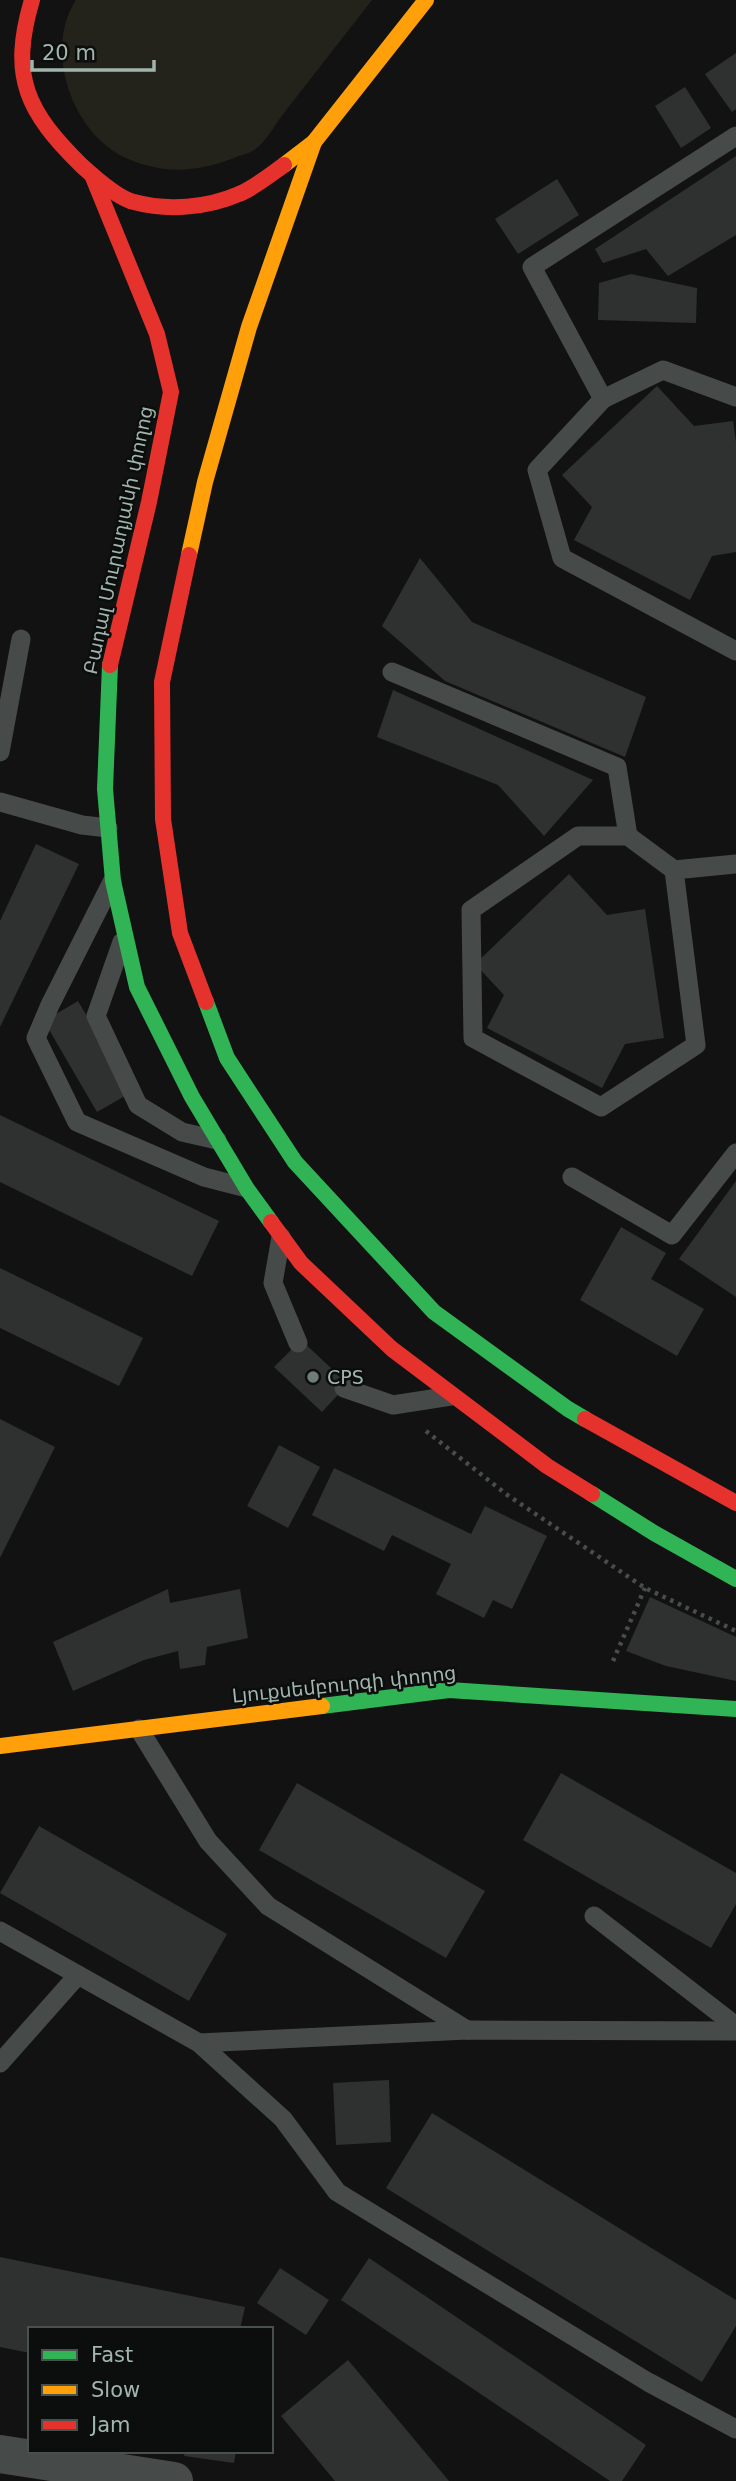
<svg xmlns="http://www.w3.org/2000/svg" width="736" height="2481" viewBox="0 0 736 2481" font-family="'DejaVu Sans','Noto Sans Armenian',sans-serif">
  <style>
    .green { fill: #23231c }
    .building { fill: #2e312f }
    .lines { fill: none; stroke-linecap: round; stroke-linejoin: round }
    .path { stroke: #484d4b; stroke-width: 4.5; stroke-dasharray: 3.5 5; stroke-linecap: butt }
    .lane { stroke: #464b4a; stroke-width: 19 }
    .street { stroke: #464b4a; stroke-width: 38 }
    .fast { stroke: #30b455; stroke-width: 16 }
    .slow { stroke: #ff9f0a; stroke-width: 16 }
    .jam { stroke: #e5322d; stroke-width: 16 }
    .poi-dot { fill: #707c77; stroke: #0c0e0e; stroke-width: 2.5 }
    .labels { text-anchor: middle; dominant-baseline: central; stroke-width: 5; stroke-linejoin: round; paint-order: stroke }
    .street-label { font-size: 19px; fill: #a2b5ad; stroke: #0c0e0e }
    .poi-label { font-size: 19px; fill: #a2b5ad; stroke: #0c0e0e; text-anchor: start }
  </style>
  <rect width="100%" height="100%" fill="#121212"/>
  <path class="green" d="M76 0H372C343 38 313 75 284 113 275 124 266 143 254 150 249 154 240 155 234 158 197 172 164 175 126 158 72 134 43 50 76 0Z"/>
  <g class="building">
    <path d="M736 53V109L732 112 705 74Z"/>
    <path d="M685 87 711 128 681 148 655 106Z"/>
    <path d="M736 156V235L668 276 646 249 603 263 595 249Z"/>
    <path d="M557 179 579 215 518 254 495 219Z"/>
    <path d="M631 274 697 288 696 323 598 320 599 283Z"/>
    <path d="M657 386 694 426 733 421 736 442V552L712 556 690 600 574 540 592 507 562 475Z"/>
    <path d="M420 558 472 622 646 697 625 757 445 681 382 626Z"/>
    <path d="M393 690 593 780 544 836 498 785 377 737Z"/>
    <path d="M36 844 79 864 0 1027V921Z"/>
    <path d="M569 874 607 915 645 909 664 1038 625 1044 602 1088 487 1028 504 995 475 964Z"/>
    <path d="M78 1001 132 1092 97 1112 44 1021Z"/>
    <path d="M0 1115 219 1221 192 1276 0 1182Z"/>
    <path d="M736 1181V1297L679 1259Z"/>
    <path d="M621 1227 666 1253 651 1279 704 1309 677 1356 580 1300Z"/>
    <path d="M0 1268 143 1338 119 1386 0 1328Z"/>
    <path d="M301 1340 348 1384 322 1412 274 1367Z"/>
    <path d="M0 1419 55 1447 0 1558Z"/>
    <path d="M279 1445 320 1467 288 1528 247 1506Z"/>
    <path d="M334 1468 471 1534 485 1506 547 1536 512 1609 493 1600 484 1618 436 1594 451 1564 392 1535 384 1551 312 1515Z"/>
    <path d="M168 1589 170 1603 240 1589 248 1638 207 1647 205 1665 180 1669 178 1651 144 1660 73 1691 53 1642Z"/>
    <path d="M650 1597 736 1637V1681L666 1666 626 1651Z"/>
    <path d="M561 1773 736 1873V1904L711 1948 523 1840Z"/>
    <path d="M297 1783 485 1891 446 1958 259 1850Z"/>
    <path d="M39 1826 227 1934 189 2001 0 1893Z"/>
    <path d="M389 2080 391 2142 336 2145 333 2083Z"/>
    <path d="M432 2113 736 2300V2326L702 2382 386 2188Z"/>
    <path d="M0 2257 245 2307 240 2329H30V2353L0 2347Z"/>
    <path d="M369 2258 646 2445 622 2481H610L341 2300Z"/>
    <path d="M280 2268 329 2300 306 2335 257 2303Z"/>
    <path d="M348 2360 449 2481H335L281 2416Z"/>
    <path d="M185 2451H236L234 2463 184 2456Z"/>
  </g>
  <g class="lines">
    <g class="path">
      <path d="M426 1431 506 1494 645 1588 736 1631"/>
      <path d="M613 1661 645 1588"/>
    </g>
    <g class="lane">
      <path d="M736 136 532 267 603 399 537 470 562 558 736 651"/>
      <path d="M603 399 663 370 736 397"/>
      <path d="M392 672 617 767 628 836"/>
      <path d="M0 752 21 639"/>
      <path d="M0 802 82 825 108 828"/>
      <path d="M674 870 696 1045 601 1107 473 1038 471 910 578 836H628L674 870 736 864"/>
      <path d="M112 882 50 1005 36 1038 77 1122 204 1177 243 1187"/>
      <path d="M122 942 96 1016 138 1105 182 1132 217 1140"/>
      <path d="M572 1177 672 1235 736 1153"/>
      <path d="M281 1237 273 1283 298 1343"/>
      <path d="M344 1388 393 1405 451 1396"/>
      <path d="M139 1729 208 1841 268 1906 467 2030"/>
      <path d="M594 1916 736 2026"/>
      <path d="M0 1931 199 2043 283 2119 337 2192 648 2382 736 2429"/>
      <path d="M199 2043 467 2030 736 2031"/>
      <path d="M0 2063 78 1975"/>
    </g>
    <path class="street" d="M0 2454 174 2481"/>
    <g class="fast">
      <path d="M110 665 105 789 113 881 137 987 192 1097 247 1189 271 1222"/>
      <path d="M206 1002 227 1058 295 1162 434 1312 568 1409 585 1419"/>
      <path d="M592 1494 654 1533 736 1579"/>
      <path d="M322 1706 449 1690 736 1709"/>
    </g>
    <g class="slow">
      <path d="M284 165 314 142 426 0"/>
      <path d="M189 555 205 482 249 327 314 142"/>
      <path d="M0 1746 322 1706"/>
    </g>
    <g class="jam">
      <path d="M32 0C9 77 27 112 82 166 93 176 119 199 134 202 167 211 207 208 239 194 254 188 270 175 284 165"/>
      <path d="M92 175 157 334 171 392 149 502 110 665"/>
      <path d="M189 555 162 682 163 819 180 933 206 1002"/>
      <path d="M271 1222 301 1263 392 1349 547 1466 592 1494"/>
      <path d="M585 1419 736 1503"/>
    </g>
  </g>
  <circle class="poi-dot" cx="313" cy="1377" r="7"/>
  <g class="labels">
    <g class="street-label">
      <text transform="translate(118 540) rotate(-78)">Բադալ Մուրադյանի փողոց</text>
      <text transform="translate(344 1684) rotate(-6)">Լյուքսեմբուրգի փողոց</text>
    </g>
    <g class="poi-label">
      <text x="327" y="1377">CPS</text>
    </g>
  </g>
  <rect x="28" y="2327" width="245" height="126" fill="#0c0e0e" stroke="#48514e" stroke-width="2"/>
  <rect x="42" y="2350" width="35" height="10" fill="#30b455" stroke="#48514e" stroke-width="2"/>
  <text x="91" y="2362" font-size="21" fill="#a2b5ad">Fast</text>
  <rect x="42" y="2385" width="35" height="10" fill="#ff9f0a" stroke="#48514e" stroke-width="2"/>
  <text x="91" y="2397" font-size="21" fill="#a2b5ad">Slow</text>
  <rect x="42" y="2420" width="35" height="10" fill="#e5322d" stroke="#48514e" stroke-width="2"/>
  <text x="91" y="2432" font-size="21" fill="#a2b5ad">Jam</text>
  <path d="M32 60v10h122v-10" fill="none" stroke="#a2b5ad" stroke-width="3.5"/>
  <text x="42" y="60" font-size="21" fill="#a2b5ad" stroke="#0c0e0e" stroke-width="5" paint-order="stroke">20 m</text>
</svg>
